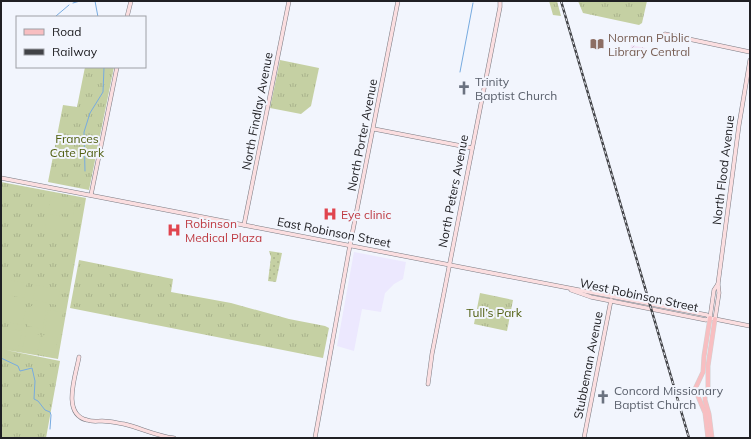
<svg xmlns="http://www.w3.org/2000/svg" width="751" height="439" viewBox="0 0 751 439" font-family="Mulish,sans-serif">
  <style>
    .commercial { fill: #ece8fe }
    .industrial { fill: url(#industrial-furrows) }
    .grass { fill: url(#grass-tufts) }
    .garden { fill: url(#garden-dots) }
    .pitch { fill: #c5d0a3 }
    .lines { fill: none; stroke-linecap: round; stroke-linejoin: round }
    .stream { stroke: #77abe0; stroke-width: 1 }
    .secondary-casing { stroke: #7a7c84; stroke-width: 4.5 }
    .primary-casing { stroke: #d2d2d3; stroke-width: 5 }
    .secondary { stroke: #fbdee0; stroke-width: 3.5 }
    .primary { stroke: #f8bec1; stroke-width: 4 }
    .rail-casing { stroke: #414246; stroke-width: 2.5 }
    .rail { stroke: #f2f5fd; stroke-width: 1; stroke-dasharray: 3; stroke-linecap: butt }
    .labels { text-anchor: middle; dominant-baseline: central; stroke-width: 4; stroke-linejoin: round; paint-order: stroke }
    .education-label { font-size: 12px; fill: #785e54; stroke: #f2f5fd; text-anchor: start }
    .worship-label { font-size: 12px; fill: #5b616d; stroke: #f2f5fd; text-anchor: start }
    .street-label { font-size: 12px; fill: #202024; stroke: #f2f5fd }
    .park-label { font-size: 12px; fill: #515f11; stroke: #f2f5fd }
    .health-label { font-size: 12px; fill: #be3a42; stroke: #f2f5fd; text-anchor: start }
  </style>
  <defs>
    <pattern id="industrial-furrows" width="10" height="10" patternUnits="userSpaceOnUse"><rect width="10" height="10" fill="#f3e6f9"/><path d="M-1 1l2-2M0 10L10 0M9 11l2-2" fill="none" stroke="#d0c5d5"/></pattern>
    <pattern id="grass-tufts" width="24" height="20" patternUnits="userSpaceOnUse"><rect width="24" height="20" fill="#c5d0a3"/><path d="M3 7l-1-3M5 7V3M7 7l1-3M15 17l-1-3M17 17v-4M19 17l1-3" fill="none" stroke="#a9b28c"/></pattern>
    <pattern id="garden-dots" width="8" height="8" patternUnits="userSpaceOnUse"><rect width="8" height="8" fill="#c5d0a3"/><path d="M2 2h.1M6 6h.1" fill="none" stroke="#a9b28c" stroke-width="1.8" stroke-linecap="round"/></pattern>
  </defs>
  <rect width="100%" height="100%" fill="#f2f5fd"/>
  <path class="commercial" d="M354 252 406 262 403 279 394 284 385 293 381 312 362 309 354 351 337 346Z"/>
  <path class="industrial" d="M631 45 646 48 644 58 641 57 640 59 636 58V56L629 54Z"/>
  <g class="grass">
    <path d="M549 1H557L561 16 553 15Z"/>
    <path d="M578 1H647L642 23 639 25 583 13Z"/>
    <path d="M280 60 319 68 311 106 301 114 270 108Z"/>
    <path d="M85 67H114L89 190 48 182 63 105 77 107Z"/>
    <path d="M1 182 86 198 58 359 6 350 60 361 46 438H1Z"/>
    <path d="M79 260 173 279 171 292 231 303 289 319 325 326 329 328 323 358 70 308Z"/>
    <path d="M480 293 513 300 507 331 474 324Z"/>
  </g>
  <path class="garden" d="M269 251 282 253 276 282 268 281 271 257Z"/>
  <g class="pitch">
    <path d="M51 197 75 202 73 215 48 210Z"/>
    <path d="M47 214 72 218 70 232 45 227Z"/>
    <path d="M2 279 27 283 24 298 1 294Z"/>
    <path d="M36 285 60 290 57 305 33 300Z"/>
    <path d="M1 300 26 305 23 325 1 321Z"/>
    <path d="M31 306 46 309 43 329 27 326Z"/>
    <path d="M48 310 63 312 60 332 45 329Z"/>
    <path d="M501 312 504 321 490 326 487 316Z"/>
    <path d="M1 327 22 331 18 350 1 347Z"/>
    <path d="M26 332 41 335 37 354 22 351Z"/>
    <path d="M43 335 58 338 54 357 39 355Z"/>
  </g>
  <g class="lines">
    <g class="stream">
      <path d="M95 1 98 17"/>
      <path d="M73 3 80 1"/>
      <path d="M56 16 69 5"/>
      <path d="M460 72 473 3"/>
      <path d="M85 171 84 132 90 113 103 92 104 67"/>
      <path d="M1 358 18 366 20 371 32 368 35 381 34 399 38 401 45 410 50 412 51 415 50 429"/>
    </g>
    <g class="secondary-casing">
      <g id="secondary">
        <path d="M127 17 131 1"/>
        <path d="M665 34 750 52"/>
        <path d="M374 129 472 148"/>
        <path d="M1 178 636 301 707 315 710 318"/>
        <path d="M91 195 117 67"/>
        <path d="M244 225 289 1"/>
        <path d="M571 290 591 297 706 320 710 318 750 326"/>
        <path d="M710 318 714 290 718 284"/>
        <path d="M715 319 719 293 718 284 739 125 750 60"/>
        <path d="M79 357C76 375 61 414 87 420 92 422 97 421 102 421 110 421 117 423 124 424 141 428 156 436 174 438"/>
        <path d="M428 384 432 354 500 7V1"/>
        <path d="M315 438 350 245 398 1"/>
        <path d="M584 438 611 300"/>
      </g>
    </g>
    <g class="primary-casing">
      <g id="primary">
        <path d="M708 438 705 413 695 389 703 372 704 356 710 318"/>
        <path d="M712 438 709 414 705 400V394L708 390V366L715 319"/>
      </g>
    </g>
    <use href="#secondary" class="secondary"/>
    <use href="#primary" class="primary"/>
    <g class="rail-casing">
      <path id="rail" d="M561 1 689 438"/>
    </g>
    <use href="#rail" class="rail"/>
  </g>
  <defs>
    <g id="library-bare" transform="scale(1.08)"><path d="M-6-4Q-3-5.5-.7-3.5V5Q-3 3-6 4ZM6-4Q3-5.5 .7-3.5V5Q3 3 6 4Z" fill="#8d6e63" stroke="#f2f5fd" stroke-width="2.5" paint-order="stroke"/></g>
    <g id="church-bare" transform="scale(1.08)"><path d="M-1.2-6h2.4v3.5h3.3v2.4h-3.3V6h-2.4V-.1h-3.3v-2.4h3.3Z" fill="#6b7280" stroke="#f2f5fd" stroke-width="2.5" paint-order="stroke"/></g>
    <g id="hospital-bare" transform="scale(1.08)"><path d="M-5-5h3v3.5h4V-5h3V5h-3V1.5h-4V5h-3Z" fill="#e0444e" stroke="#f2f5fd" stroke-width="2.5" paint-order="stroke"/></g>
  </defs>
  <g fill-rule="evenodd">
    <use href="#library-bare" x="597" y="44"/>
    <use href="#church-bare" x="464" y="88"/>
    <use href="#hospital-bare" x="330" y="214"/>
    <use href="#hospital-bare" x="174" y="230"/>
    <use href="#church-bare" x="603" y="397"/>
  </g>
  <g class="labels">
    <g class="education-label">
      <text x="608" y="37">Norman Public<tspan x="608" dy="14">Library Central</tspan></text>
    </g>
    <g class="worship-label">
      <text x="475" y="81">Trinity<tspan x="475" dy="14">Baptist Church</tspan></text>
      <text x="614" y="390">Concord Missionary<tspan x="614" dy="14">Baptist Church</tspan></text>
    </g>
    <g class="street-label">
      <text transform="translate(257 111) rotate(-79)">North Findlay Avenue</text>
      <text transform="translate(362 135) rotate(-79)">North Porter Avenue</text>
      <text transform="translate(723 170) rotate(-83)">North Flood Avenue</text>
      <text transform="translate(453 191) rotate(-79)">North Peters Avenue</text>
      <text transform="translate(334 232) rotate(11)">East Robinson Street</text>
      <text transform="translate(639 295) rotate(12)">West Robinson Street</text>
      <text transform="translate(588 365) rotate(-79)">Stubbeman Avenue</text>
    </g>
    <g class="park-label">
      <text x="77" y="138">Frances<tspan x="77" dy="14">Cate Park</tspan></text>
      <text x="494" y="312">Tull’s Park</text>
    </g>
    <g class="health-label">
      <text x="341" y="214">Eye clinic</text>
      <text x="185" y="223">Robinson<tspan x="185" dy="14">Medical Plaza</tspan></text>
    </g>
  </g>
  <rect width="751" height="439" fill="none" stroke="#202024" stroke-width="4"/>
  <rect x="16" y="16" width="130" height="52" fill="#f2f5fd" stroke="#9ea0a6"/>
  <rect x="24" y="29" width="20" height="6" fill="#f8bec1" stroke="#9ea0a6"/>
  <text x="52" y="36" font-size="12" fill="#202024">Road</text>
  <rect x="24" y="49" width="20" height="6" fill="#414246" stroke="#9ea0a6"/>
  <text x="52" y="56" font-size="12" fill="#202024">Railway</text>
</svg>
